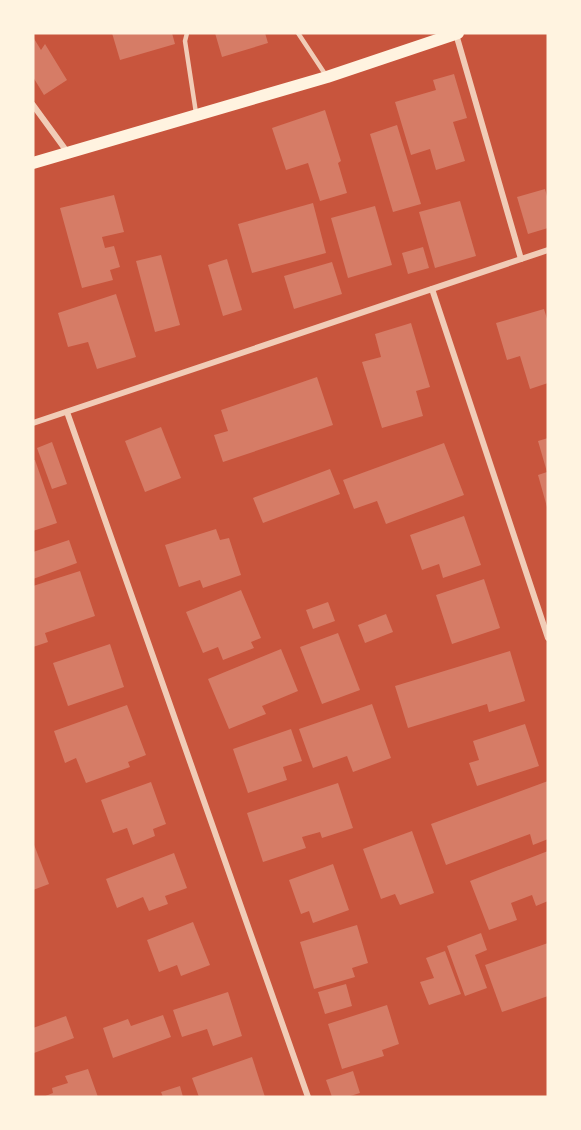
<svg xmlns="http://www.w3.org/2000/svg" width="581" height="1130" viewBox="0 0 581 1130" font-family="Arial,sans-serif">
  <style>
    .building { fill: #d67c66 }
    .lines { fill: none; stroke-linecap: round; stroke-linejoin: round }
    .service { stroke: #f1ccb7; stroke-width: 4.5 }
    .minor { stroke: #f1ccb7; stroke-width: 6 }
    .secondary { stroke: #fff3e0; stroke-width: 12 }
  </style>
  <rect width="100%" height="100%" fill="#c8553d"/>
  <g class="building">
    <path d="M112 33H172L175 44 120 60Z"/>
    <path d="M215 33H265L268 43 222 57Z"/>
    <path d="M33 37 41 50 45 44 67 80 44 95 33 77Z"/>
    <path d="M454 74 467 118 453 122 465 161 436 170 430 149 411 155 395 102 436 90 433 80Z"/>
    <path d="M325 110 341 161 338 163 347 193 320 201 308 163 286 170 272 128Z"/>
    <path d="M397 125 421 204 393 212 370 134Z"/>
    <path d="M545 189 548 200V228L528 234 517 197Z"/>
    <path d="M114 195 124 232 102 237 105 248 114 246 120 267 110 270 113 280 82 288 60 208Z"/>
    <path d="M460 201 476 256 435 268 419 212Z"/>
    <path d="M313 203 326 253 252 273 238 224Z"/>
    <path d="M375 206 392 265 348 278 331 218Z"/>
    <path d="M423 247 429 268 408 274 402 253Z"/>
    <path d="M161 255 180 325 155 332 136 261Z"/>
    <path d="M227 259 242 310 223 316 208 265Z"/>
    <path d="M332 262 342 294 294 309 284 276Z"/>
    <path d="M116 294 136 357 97 369 88 342 68 347 58 313Z"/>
    <path d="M544 309 548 322V383L530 389 520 356 507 360 496 323Z"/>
    <path d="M411 323 430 387 416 391 423 416 382 428 362 362 381 357 375 334Z"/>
    <path d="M317 377 333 425 223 462 214 435 228 431 221 410Z"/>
    <path d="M161 427 181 478 145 492 125 441Z"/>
    <path d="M548 438V507H547L538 475 547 472 538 441Z"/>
    <path d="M52 442 67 484 52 489 37 448Z"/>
    <path d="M444 443 464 495 386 524 377 501 354 509 343 480Z"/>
    <path d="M33 460H35L57 523 33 531Z"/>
    <path d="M330 469 340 494 263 523 253 498Z"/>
    <path d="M464 516 481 565 443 578 439 564 422 570 410 535Z"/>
    <path d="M216 529 220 540 229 538 241 575 203 588 200 580 179 587 165 545Z"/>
    <path d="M69 540 77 563 33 579V552Z"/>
    <path d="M80 571 95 616 45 633 48 642 33 647V586Z"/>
    <path d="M484 579 500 628 452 644 436 595Z"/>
    <path d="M241 590 261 638 251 642 254 648 223 660 218 647 203 653 186 612Z"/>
    <path d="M328 602 335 621 313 629 306 610Z"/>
    <path d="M386 614 393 632 365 643 358 625Z"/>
    <path d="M338 633 360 690 322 704 300 647Z"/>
    <path d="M110 644 124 687 68 706 53 663Z"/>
    <path d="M281 649 298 691 262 706 266 714 229 729 208 679Z"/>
    <path d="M510 651 525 701 489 712 487 704 408 728 395 686Z"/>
    <path d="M372 704 391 758 353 772 347 756 313 768 299 729Z"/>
    <path d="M127 705 146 755 128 762 130 767 86 783 76 758 65 763 54 731Z"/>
    <path d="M525 724 539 766 477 786 469 763 479 760 473 741Z"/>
    <path d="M291 729 302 761 283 767 287 780 248 793 233 749Z"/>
    <path d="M548 781V839L533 845 530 834 446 865 431 824Z"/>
    <path d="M151 782 166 824 153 829 155 836 133 845 127 828 113 833 101 800Z"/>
    <path d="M338 783 353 828 322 838 320 832 302 837 306 848 263 862 247 813Z"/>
    <path d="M412 831 434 893 400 905 395 894 381 899 363 849Z"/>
    <path d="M33 842 49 884 33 890Z"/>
    <path d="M548 851V901L536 906 532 895 511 903 517 920 489 930 470 881Z"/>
    <path d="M174 853 187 888 165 896 168 904 149 911 143 897 117 908 106 879Z"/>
    <path d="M333 864 349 910 313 923 309 911 301 914 289 880Z"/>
    <path d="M193 922 210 965 181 976 177 965 159 972 147 940Z"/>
    <path d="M357 925 368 963 352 968 355 977 314 989 300 942Z"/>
    <path d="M481 933 487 950 475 955 487 988 465 996 447 946Z"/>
    <path d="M548 943V996L502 1012 485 965Z"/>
    <path d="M445 951 461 994 429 1005 420 982 434 978 426 958Z"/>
    <path d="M346 984 352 1006 325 1014 318 992Z"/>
    <path d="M228 992 242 1036 213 1046 207 1029 182 1037 173 1010Z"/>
    <path d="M387 1005 399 1044 382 1050 384 1056 342 1069 328 1024Z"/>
    <path d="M163 1015 171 1037 113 1058 103 1028 128 1019 131 1026Z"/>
    <path d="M66 1016 74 1038 34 1053 33 1028Z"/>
    <path d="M252 1057 265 1097H199L192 1078Z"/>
    <path d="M88 1069 98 1097H43L53 1093 52 1088 68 1083 65 1076Z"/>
    <path d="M353 1071 360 1093 347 1097H332L326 1080Z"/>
    <path d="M180 1086 183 1097H163L161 1092Z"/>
  </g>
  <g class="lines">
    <g class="service">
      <path d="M187 33 185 41 196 113"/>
      <path d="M298 33 327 77"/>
    </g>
    <g class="minor">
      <path d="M456 34 521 259"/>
      <path d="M33 105 68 153"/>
      <path d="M432 289 548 638"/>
      <path d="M67 412 308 1097"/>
      <path d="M33 423 548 250"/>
    </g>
    <path class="secondary" d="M33 163 327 77 458 33"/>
  </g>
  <rect width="581" height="1130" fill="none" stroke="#fff3e0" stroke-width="69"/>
</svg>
